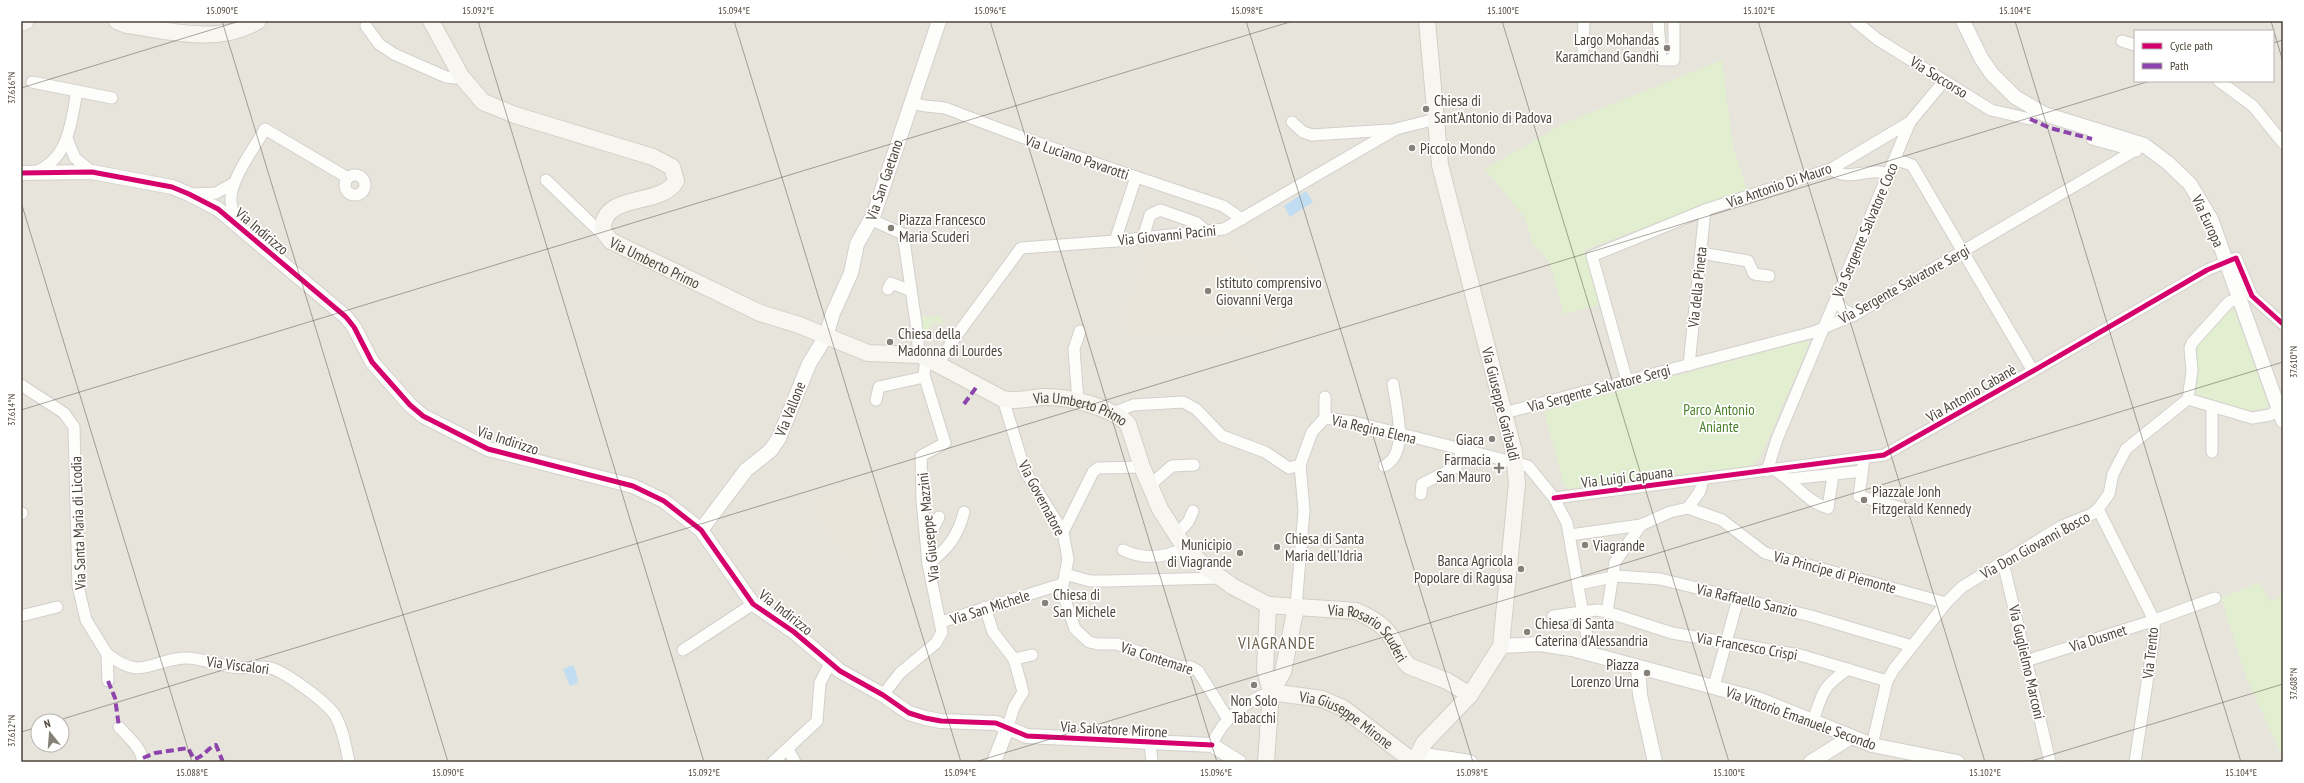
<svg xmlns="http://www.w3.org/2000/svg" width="2304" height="783" viewBox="0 0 2304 783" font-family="'PT Sans Narrow',sans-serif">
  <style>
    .residential { fill: #e7e4dc; fill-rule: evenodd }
    .education { fill: #eae5da }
    .green { fill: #e1eecf }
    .water { fill: #c0ddf1 }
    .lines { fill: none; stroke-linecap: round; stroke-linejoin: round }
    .minor-casing { stroke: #d2d0cb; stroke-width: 13 }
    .tertiary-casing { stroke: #d2d0cb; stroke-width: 16 }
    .secondary-casing { stroke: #d3cfc5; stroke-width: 18 }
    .minor { stroke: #fdfdfc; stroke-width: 11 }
    .tertiary { stroke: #fdfdfc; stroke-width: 14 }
    .secondary { stroke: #f7f6f1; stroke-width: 16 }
    .quiet { stroke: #8e44ad; stroke-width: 4; stroke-dasharray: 8 4; stroke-linecap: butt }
    .cycleway-casing { stroke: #fff; stroke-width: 8 }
    .cycleway { stroke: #d6006c; stroke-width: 5 }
    .ticks { fill: none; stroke: #4b4439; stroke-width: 1; stroke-opacity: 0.45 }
    .poi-dot { fill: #868178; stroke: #fff; stroke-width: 1.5 }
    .labels { text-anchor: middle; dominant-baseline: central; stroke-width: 3.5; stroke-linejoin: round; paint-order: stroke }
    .poi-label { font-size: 15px; fill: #4b4439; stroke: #fff; text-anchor: start }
    .street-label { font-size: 15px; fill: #4b4439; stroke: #fff }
    .park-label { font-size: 15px; fill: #4a7f2a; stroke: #fff }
    .quarter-label { font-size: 17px; letter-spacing: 1px; fill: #6e6250; stroke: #fff }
    .neatline { fill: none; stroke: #4b4439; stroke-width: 1.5 }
    .ticks-label { font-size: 10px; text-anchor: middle; fill: #4b4439 }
  </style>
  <rect width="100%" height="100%" fill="#f4f2ee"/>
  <path class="residential" d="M21 21H2283V762H21ZM2135 31H2273V81H2135ZM38 721H62V745H38Z"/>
  <g class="education">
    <path d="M1224 236 1264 274 1284 295 1283 312 1272 347 1235 330 1223 331 1220 338 1125 335 1122 312 1126 301 1135 297 1143 250 1152 249 1159 242Z"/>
    <path d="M867 486V493L875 492 877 497H894L895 512 917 508V514L877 523V559H850L846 561 812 508 813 499 824 498 831 494 832 489Z"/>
  </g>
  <g class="green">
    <path d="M1722 60 1733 147 1747 189 1584 250 1599 305 1564 314 1549 261 1533 244 1525 218 1485 169 1563 124Z"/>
    <path d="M2229 308 2234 309 2269 406C2247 417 2221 403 2199 397L2195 394V347Z"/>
    <path d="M942 316 943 325 933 322 929 330 924 331 920 317Z"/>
    <path d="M1806 341 1809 344 1759 460H1756L1753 466 1568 489 1564 485 1544 411Z"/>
    <path d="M2259 582 2271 602 2283 595V754H2281L2246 677 2221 598Z"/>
  </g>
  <g class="water">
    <path d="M1306 191 1313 202 1290 217 1284 206Z"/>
    <path d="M573 665 576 672 578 683 570 686 563 669Z"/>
  </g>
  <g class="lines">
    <g class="minor-casing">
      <g id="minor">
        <path d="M1658 21 1661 60H1674V21"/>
        <path d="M1855 21 1877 39 1991 110 2030 119"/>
        <path d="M366 26 379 44 394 54 446 77 455 78 461 76"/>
        <path d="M2122 41 2135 45"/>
        <path d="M1583 52 1584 21"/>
        <path d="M2219 81 2253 106 2283 143"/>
        <path d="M32 82 112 98"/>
        <path d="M911 100C921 109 936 105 948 109 1039 145 1130 175 1223 206L1242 219"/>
        <path d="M1292 122 1303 132 1312 135 1390 130"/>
        <path d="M67 139 75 158 92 172"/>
        <path d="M2092 139 2136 151"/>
        <path d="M1895 159 1912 165 2033 371"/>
        <path d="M1831 169C1849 183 1869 166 1889 174"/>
        <path d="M35 172C69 159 71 123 77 91"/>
        <circle cx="355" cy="185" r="10"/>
        <path d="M546 180 597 229 603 231"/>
        <path d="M192 194 216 193 234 183"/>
        <path d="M872 220 903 234 916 323 919 355"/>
        <path d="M240 227C237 219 231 210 231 201 229 181 255 147 265 129L348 178"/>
        <path d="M1143 238 1150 215 1160 210 1197 223 1206 231"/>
        <path d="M1115 241 1136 177"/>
        <path d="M1701 253 1748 261 1754 274 1769 276"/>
        <path d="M888 289 891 283 911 291"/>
        <path d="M1836 299 1844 310 1854 315"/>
        <path d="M939 363 951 343 1021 248 1115 241 1224 229 1396 129 1436 119"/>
        <path d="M1689 365 1705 210"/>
        <path d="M1627 381 1592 256 1705 210 1831 169 1910 122 1944 81"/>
        <path d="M21 385 64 413 74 427 78 586 86 620 107 654 108 681"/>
        <path d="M1003 399 1025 471 1063 532 1068 559 1062 591 1075 629 1089 642 1098 644H1117L1178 666 1191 667 1198 671 1228 719"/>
        <path d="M2188 399 2252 418 2270 415 2283 407"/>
        <path d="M876 400 879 387 924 377"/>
        <path d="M1078 402 1074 349 1080 331"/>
        <path d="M2212 407V452"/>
        <path d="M1113 413 1133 405 1183 402 1196 409 1222 436 1265 452 1289 468 1300 465 1312 432 1325 418 1354 422 1528 466 1554 498 1567 523 1590 654"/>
        <path d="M1504 413 1814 332 1854 315 2144 145"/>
        <path d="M1325 418V397"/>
        <path d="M1864 458 1859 496 1908 510"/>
        <path d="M1384 466C1410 454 1396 406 1393 384"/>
        <path d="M1775 470C1794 482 1807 502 1828 508L1833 475"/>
        <path d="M1767 471 1777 439 1910 122"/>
        <path d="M1790 479 1862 471"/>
        <path d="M1150 485 1172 466 1194 465"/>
        <path d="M1421 494 1422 484 1456 467 1462 451"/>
        <path d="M1554 498 1884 455 2033 371 2207 270 2236 258 2252 296 2283 324"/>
        <path d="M1688 508 1700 491 1703 479"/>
        <path d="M2098 509 2154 620V636L2135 762"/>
        <path d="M21 514 22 513"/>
        <path d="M1063 532 1093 472 1098 468 1142 467"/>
        <path d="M927 535 935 525 939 517"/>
        <path d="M1176 535 1188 522 1193 511"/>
        <path d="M1570 535 1641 525 1670 512 1688 508 1722 520 1765 553 1946 603"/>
        <path d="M1123 550C1144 560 1164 558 1185 548"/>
        <path d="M2003 562 2050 762"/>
        <path d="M928 564C948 549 958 536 964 512"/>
        <path d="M1065 574 1090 581H1106L1219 578"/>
        <path d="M1579 584 1617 576 1660 579 1811 616 1912 646"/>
        <path d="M985 607 993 632 1014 659 1022 688 1023 692 1014 707 1007 729"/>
        <path d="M1296 607 1304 510 1300 465"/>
        <path d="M1607 612 1615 562 1641 525"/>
        <path d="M21 616 57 607"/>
        <path d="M1553 616 1597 610 1607 612 1672 633 1800 655 1887 681"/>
        <path d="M941 622 1062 584"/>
        <path d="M683 650 753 604"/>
        <path d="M107 654C143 681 147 661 184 658 199 657 217 665 232 667 245 669 258 665 271 668 287 673 326 702 335 715 343 729 346 747 349 762"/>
        <path d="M1014 659 1032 655"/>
        <path d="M2026 661 2149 622 2215 598"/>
        <path d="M1714 686 1738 599"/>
        <path d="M883 695 900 673 936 643 942 632 928 564 922 500 921 456 945 443 924 375 926 358"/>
        <path d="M1813 721C1823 692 1822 687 1848 669"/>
        <path d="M119 727C127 736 144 750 142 762"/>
        <path d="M1150 743 1152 762"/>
        <path d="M1212 745C1222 719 1246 701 1271 692"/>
        <path d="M1872 745 1887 681 1894 669 1946 603 1962 587 2003 562 2062 526 2092 514 2098 509 2109 494 2113 474 2126 449 2188 399 2192 371 2190 348 2192 343 2229 302 2240 298"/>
        <path d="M788 749 795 762"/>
        <path d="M773 762 817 721 820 683 830 663"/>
      </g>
    </g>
    <g class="tertiary-casing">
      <g id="tertiary">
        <path d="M1963 21 1981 58 1992 74 2015 97 2044 114 2144 145 2168 163 2190 184 2211 219 2283 421"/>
        <path d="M21 173 92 172 172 187 189 194 218 209 346 317 354 327 372 362 410 405 423 416 488 449 633 486 664 501 701 530 753 604 794 632 840 671 883 695 909 713 925 718 941 721 996 723 1027 736 1212 745 1239 762"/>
        <path d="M701 530 746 470 771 450 779 438 809 364 826 336 833 313 851 273 857 244 874 214 939 21"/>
        <path d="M1501 646 1540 644 1572 649 1758 699 1872 745 1957 762"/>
        <path d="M1638 667 1640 695 1655 762"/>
        <path d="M1418 754 1470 762"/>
        <path d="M994 762 1007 729"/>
        <path d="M1811 762 1851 737"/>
      </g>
    </g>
    <g class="secondary-casing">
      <g id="secondary">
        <path d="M117 21 127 25C171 31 218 45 258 21"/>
        <path id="s1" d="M431 21 461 76 483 102 515 115 653 157 672 167 676 181C661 208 601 191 603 231L611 241 760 313 799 325 868 353 919 355 926 358 1003 399C1017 402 1030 398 1043 397 1068 396 1111 407 1128 424L1142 467 1160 509 1185 548 1206 567 1232 586 1268 605 1356 611C1367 616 1382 623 1389 634 1397 644 1399 657 1409 666L1447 681 1470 695"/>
        <path d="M21 23 26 21"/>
        <path id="s2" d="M1271 692 1322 699 1343 708 1414 762"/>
        <path d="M1271 692 1283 672 1296 607"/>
        <path d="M1266 762 1271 692 1265 669 1268 605"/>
        <path d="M1414 762 1424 743 1470 695 1501 646 1517 484 1514 452 1440 165 1427 21"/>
      </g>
    </g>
    <use href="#minor" class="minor"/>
    <use href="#tertiary" class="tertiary"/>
    <use href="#secondary" class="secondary"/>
    <g class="quiet">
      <path d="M2030 119 2050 128 2092 139"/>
      <path d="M964 404 978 385"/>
      <path d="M108 681 115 698 119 727"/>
      <path d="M143 758 155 753 188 748 194 759C204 757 207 748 216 745L223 762"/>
    </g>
    <g class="cycleway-casing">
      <g id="cycleway">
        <path d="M21 173 92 172 172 187 189 194 218 209 346 317 354 327 372 362 410 405 423 416 488 449 633 486 664 501 701 530 753 604 794 632 840 671 883 695 909 713 925 718 941 721 996 723 1027 736 1212 745"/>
        <path d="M1554 498 1884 455 2033 371 2207 270 2236 258 2252 296 2283 324"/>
      </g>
    </g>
    <use href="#cycleway" class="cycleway"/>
  </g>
  <path class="ticks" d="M222 21 448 762M478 21 704 762M734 21 961 762M990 21 1217 762M1246 21 1473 762M1502 21 1729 762M1758 21 1985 762M2015 21 2241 762M2271 21 2283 62M2273 43 2283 40M21 88 240 21M21 202 192 762M21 410 1293 21M56 721 2150 81M21 732 38 727M975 762 2283 362M2028 762 2283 684"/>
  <g class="poi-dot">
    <circle cx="1667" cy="48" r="4"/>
    <circle cx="1426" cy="109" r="4"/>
    <circle cx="1412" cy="148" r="4"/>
    <circle cx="891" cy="228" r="4"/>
    <circle cx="1208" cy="291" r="4"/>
    <circle cx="890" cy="342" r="4"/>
    <circle cx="1492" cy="439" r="4"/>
    <path d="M1497 462h4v4h4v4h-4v4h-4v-4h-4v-4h4z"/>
    <circle cx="1864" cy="500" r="4"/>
    <circle cx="1585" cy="545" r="4"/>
    <circle cx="1277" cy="547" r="4"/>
    <circle cx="1240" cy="553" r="4"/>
    <circle cx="1521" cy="569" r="4"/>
    <circle cx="1045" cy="603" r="4"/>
    <circle cx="1527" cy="632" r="4"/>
    <circle cx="1647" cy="673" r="4"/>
    <circle cx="1254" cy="685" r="4"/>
  </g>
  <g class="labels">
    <g class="poi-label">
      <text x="1659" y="39" text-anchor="end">Largo Mohandas<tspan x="1659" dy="17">Karamchand Gandhi</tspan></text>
      <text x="1434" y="100">Chiesa di<tspan x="1434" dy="17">Sant'Antonio di Padova</tspan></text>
      <text x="1420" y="148">Piccolo Mondo</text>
      <text x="899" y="219">Piazza Francesco<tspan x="899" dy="17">Maria Scuderi</tspan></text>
      <text x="1216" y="282">Istituto comprensivo<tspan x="1216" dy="17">Giovanni Verga</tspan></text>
      <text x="898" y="333">Chiesa della<tspan x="898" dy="17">Madonna di Lourdes</tspan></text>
      <text x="1484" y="439" text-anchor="end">Giaca</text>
      <text x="1491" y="459" text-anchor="end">Farmacia<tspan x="1491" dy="17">San Mauro</tspan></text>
      <text x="1872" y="491">Piazzale Jonh<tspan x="1872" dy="17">Fitzgerald Kennedy</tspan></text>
      <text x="1285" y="538">Chiesa di Santa<tspan x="1285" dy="17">Maria dell'Idria</tspan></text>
      <text x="1232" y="544" text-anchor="end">Municipio<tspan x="1232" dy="17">di Viagrande</tspan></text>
      <text x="1593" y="545">Viagrande</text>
      <text x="1513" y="560" text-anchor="end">Banca Agricola<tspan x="1513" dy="17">Popolare di Ragusa</tspan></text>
      <text x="1053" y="594">Chiesa di<tspan x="1053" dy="17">San Michele</tspan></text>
      <text x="1535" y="623">Chiesa di Santa<tspan x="1535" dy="17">Caterina d'Alessandria</tspan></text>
      <text x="1639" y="664" text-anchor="end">Piazza<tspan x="1639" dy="17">Lorenzo Urna</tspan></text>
      <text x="1254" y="700" text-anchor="middle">Non Solo<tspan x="1254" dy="17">Tabacchi</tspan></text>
    </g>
    <g class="street-label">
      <text transform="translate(1939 77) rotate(32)">Via Soccorso</text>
      <text transform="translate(1077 157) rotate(19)">Via Luciano Pavarotti</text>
      <text transform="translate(884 180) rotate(-71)">Via San Gaetano</text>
      <text transform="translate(1779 185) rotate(-19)">Via Antonio Di Mauro</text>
      <text transform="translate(2208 221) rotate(65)">Via Europa</text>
      <text transform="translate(1865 230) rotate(-67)">Via Sergente Salvatore Coco</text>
      <text transform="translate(262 231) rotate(40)">Via Indirizzo</text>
      <text transform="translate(1167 235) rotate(-6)">Via Giovanni Pacini</text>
      <text stroke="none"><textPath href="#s1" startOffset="469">Via Umberto Primo</textPath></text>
      <text transform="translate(1904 284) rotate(-29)">Via Sergente Salvatore Sergi</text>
      <text transform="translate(1697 287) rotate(-84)">Via della Pineta</text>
      <text transform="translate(1599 388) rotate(-15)">Via Sergente Salvatore Sergi</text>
      <text transform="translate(1971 393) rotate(-30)">Via Antonio Cabanè</text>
      <text transform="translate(1501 404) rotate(76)">Via Giuseppe Garibaldi</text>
      <text transform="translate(790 409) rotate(-68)">Via Vallone</text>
      <text stroke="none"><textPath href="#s1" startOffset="926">Via Umberto Primo</textPath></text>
      <text transform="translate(1374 429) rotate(13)">Via Regina Elena</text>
      <text transform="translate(508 440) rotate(18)">Via Indirizzo</text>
      <text transform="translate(1627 477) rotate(-7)">Via Luigi Capuana</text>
      <text transform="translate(1042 498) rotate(62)">Via Governatore</text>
      <text transform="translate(78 523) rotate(-92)">Via Santa Maria di Licodia</text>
      <text transform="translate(928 527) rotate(-96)">Via Giuseppe Mazzini</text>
      <text transform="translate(2035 545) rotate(-29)">Via Don Giovanni Bosco</text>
      <text transform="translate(1835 572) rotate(15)">Via Principe di Piemonte</text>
      <text transform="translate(1747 600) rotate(13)">Via Raffaello Sanzio</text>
      <text transform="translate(990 607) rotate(-18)">Via San Michele</text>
      <text transform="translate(786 612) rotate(38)">Via Indirizzo</text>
      <text stroke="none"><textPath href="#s1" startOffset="1326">Via Rosario Scuderi</textPath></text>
      <text transform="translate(2098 638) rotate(-18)">Via Dusmet</text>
      <text transform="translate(1747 646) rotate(10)">Via Francesco Crispi</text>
      <text transform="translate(2150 653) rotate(-84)">Via Trento</text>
      <text transform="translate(1157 658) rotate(18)">Via Contemare</text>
      <text transform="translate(2027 662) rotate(77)">Via Guglielmo Marconi</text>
      <text transform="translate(238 665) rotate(7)">Via Viscalori</text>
      <text transform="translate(1801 718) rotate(20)">Via Vittorio Emanuele Secondo</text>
      <text stroke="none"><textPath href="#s2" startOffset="82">Via Giuseppe Mirone</textPath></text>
      <text transform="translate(1114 729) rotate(3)">Via Salvatore Mirone</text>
    </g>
    <g class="park-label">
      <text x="1719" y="409">Parco Antonio<tspan x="1719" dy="17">Aniante</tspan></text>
    </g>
    <g class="quarter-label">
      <text x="1277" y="643">VIAGRANDE</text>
    </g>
  </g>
  <rect width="2304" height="783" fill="none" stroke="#ffffff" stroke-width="44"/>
  <rect x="2134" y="30" width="140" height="52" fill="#ffffff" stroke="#b7b4b0"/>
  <rect x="2142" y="43" width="20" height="6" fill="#d6006c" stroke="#b7b4b0"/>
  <text x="2170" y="50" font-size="12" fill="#4b4439">Cycle path</text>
  <rect x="2142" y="63" width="20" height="6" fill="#8e44ad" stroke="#b7b4b0"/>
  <text x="2170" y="70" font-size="12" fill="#4b4439">Path</text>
  <g transform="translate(50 733) rotate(343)"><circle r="19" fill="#ffffff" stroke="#b7b4b0"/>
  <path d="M0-3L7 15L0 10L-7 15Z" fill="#868178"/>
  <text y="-6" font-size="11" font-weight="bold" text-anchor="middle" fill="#4b4439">N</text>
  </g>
  <rect x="22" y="22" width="2260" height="739" class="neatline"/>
  <g class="ticks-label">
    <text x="222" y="14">15.090°E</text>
    <text x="478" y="14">15.092°E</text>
    <text x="734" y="14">15.094°E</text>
    <text x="990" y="14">15.096°E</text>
    <text x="1247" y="14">15.098°E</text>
    <text x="1503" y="14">15.100°E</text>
    <text x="1759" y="14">15.102°E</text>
    <text x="2015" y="14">15.104°E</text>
    <text transform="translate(11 88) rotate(-90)" y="4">37.616°N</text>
    <text transform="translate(2293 362) rotate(-90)" y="4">37.610°N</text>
    <text transform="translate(11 410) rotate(-90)" y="4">37.614°N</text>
    <text transform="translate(2293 684) rotate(-90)" y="4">37.608°N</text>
    <text transform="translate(11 731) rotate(-90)" y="4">37.612°N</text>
    <text x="192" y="776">15.088°E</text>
    <text x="448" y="776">15.090°E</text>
    <text x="704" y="776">15.092°E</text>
    <text x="960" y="776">15.094°E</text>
    <text x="1216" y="776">15.096°E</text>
    <text x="1472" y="776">15.098°E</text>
    <text x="1729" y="776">15.100°E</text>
    <text x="1985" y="776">15.102°E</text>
    <text x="2241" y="776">15.104°E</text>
  </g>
</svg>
